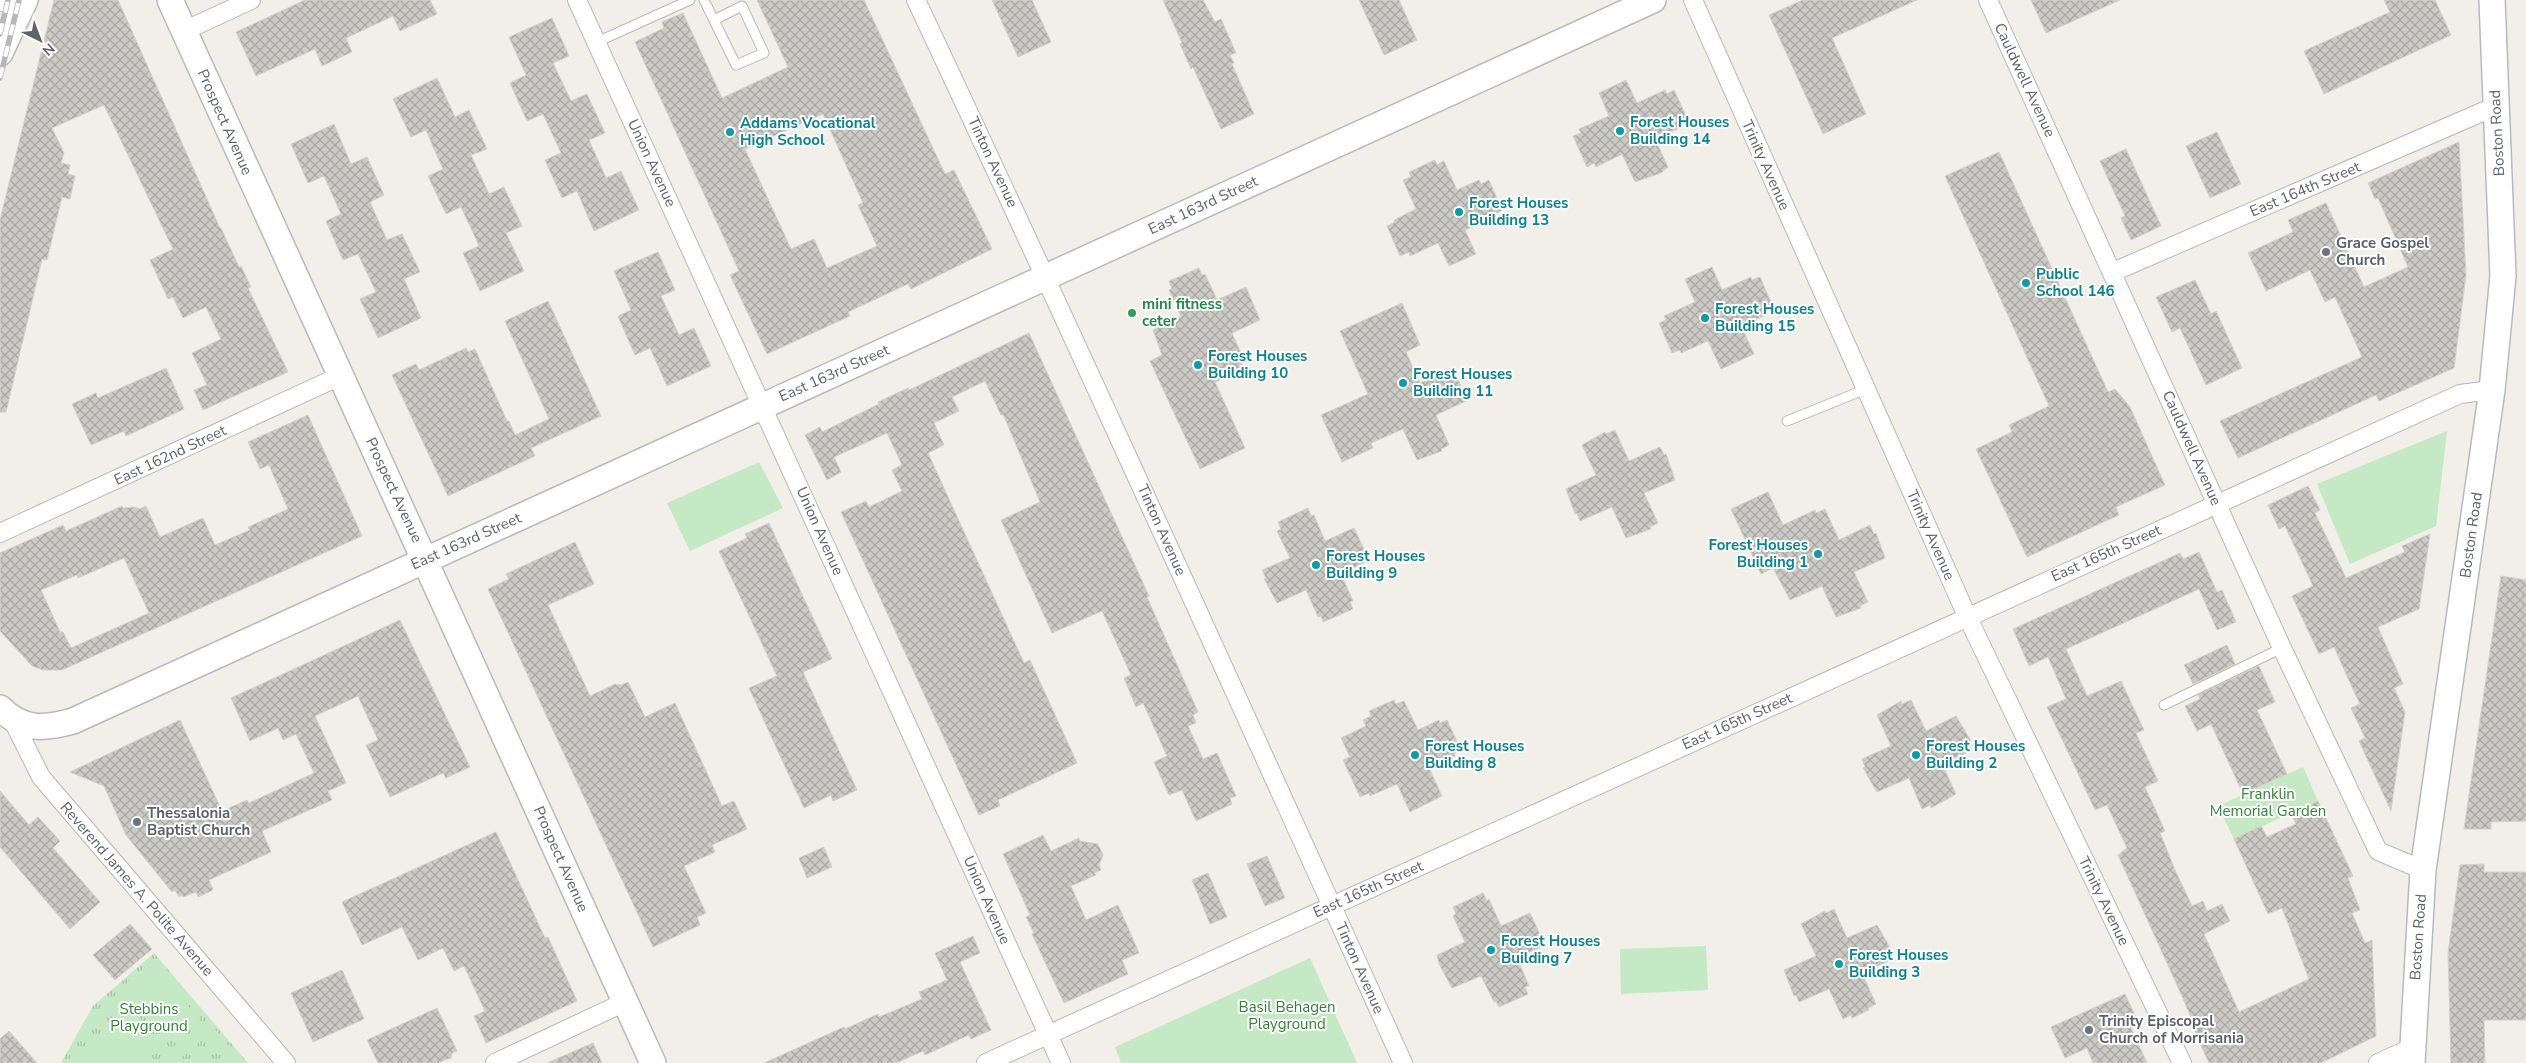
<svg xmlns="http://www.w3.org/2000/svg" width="2526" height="1063" viewBox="0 0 2526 1063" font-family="'Nunito Sans',sans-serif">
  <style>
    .park { fill: url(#park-tufts) }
    .garden { fill: #c5e8c5 }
    .building { fill: url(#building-cross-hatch); stroke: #d6d1c6; fill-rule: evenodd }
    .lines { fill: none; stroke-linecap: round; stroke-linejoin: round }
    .lane-casing { stroke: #b5b8bc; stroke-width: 11 }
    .street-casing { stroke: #b5b8bc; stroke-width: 20 }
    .secondary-casing { stroke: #b6babf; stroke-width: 28 }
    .lane { stroke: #fff; stroke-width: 9 }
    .street { stroke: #fff; stroke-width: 18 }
    .secondary { stroke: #fff; stroke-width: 25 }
    .rail-casing { stroke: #b6b7b8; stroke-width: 5.5 }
    .rail { stroke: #fff; stroke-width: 4; stroke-dasharray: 11; stroke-linecap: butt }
    .culture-dot { fill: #0f9aa8; stroke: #fff; stroke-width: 2 }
    .worship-dot { fill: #6b7280; stroke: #fff; stroke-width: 2 }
    .leisure-dot { fill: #2e9e5b; stroke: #fff; stroke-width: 2 }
    .labels { text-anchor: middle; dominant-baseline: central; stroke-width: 4; stroke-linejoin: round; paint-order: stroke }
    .street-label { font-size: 15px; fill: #5f6368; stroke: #fff }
    .culture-label { font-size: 15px; font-weight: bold; fill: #0d838f; stroke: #fff; text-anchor: start }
    .worship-label { font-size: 15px; font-weight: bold; fill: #5b616d; stroke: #fff; text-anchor: start }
    .leisure-label { font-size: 15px; font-weight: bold; fill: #27864d; stroke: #fff; text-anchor: start }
    .park-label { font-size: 15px; fill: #348238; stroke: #fff }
  </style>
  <defs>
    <pattern id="park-tufts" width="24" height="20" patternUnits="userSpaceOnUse" patternTransform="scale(1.25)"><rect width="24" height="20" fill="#c5e8c5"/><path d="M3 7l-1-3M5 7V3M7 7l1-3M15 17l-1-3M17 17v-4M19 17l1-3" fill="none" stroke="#a3c0a4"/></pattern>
    <pattern id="building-cross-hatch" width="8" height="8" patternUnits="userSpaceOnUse" patternTransform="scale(1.25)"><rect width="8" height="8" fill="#cccac5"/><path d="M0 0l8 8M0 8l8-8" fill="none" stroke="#a9a8a4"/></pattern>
  </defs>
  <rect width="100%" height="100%" fill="#f1efe8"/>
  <path class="park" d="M154 953 248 1063H61L93 1006Z"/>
  <g class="garden">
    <path d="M2447 431 2436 526 2350 564 2317 484Z"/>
    <path d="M759 462 783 508 690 551 667 503Z"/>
    <path d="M2303 767 2318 801 2234 839 2218 806Z"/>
    <path d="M1706 946 1708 990 1621 994 1620 949Z"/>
    <path d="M1310 958 1357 1063H1121L1115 1047Z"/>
    <path d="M151 962 201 1021 175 1043 125 985Z"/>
    <path d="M135 1013 163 1045 143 1063H87L82 1058Z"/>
    <path d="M213 1027 244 1063H232L210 1037 204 1038 175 1063H161L202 1028Z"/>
  </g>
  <g class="building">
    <path d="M54 0H118L220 228H221L239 267 241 266 251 287 248 288 288 372 203 410 194 390 207 385 192 353 221 339 206 307 183 318 173 297 168 299 150 260 173 249 104 105 52 128 64 153 61 163 70 165 68 174 75 176 70 199 62 197 47 260 42 259 6 412H0V220Z"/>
    <path d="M305 0H430L437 14 400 31 393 16 346 38 352 52 322 66 315 49 256 76 236 32Z"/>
    <path d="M757 0H864L945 174 954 170 992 249 911 289 908 284 848 312 850 316 767 354 730 275 739 271 635 42 664 28 662 22 683 13 722 98 788 67ZM823 114 863 203 858 205 877 246 827 268 814 239 791 249 745 149Z"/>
    <path d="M992 0H1032L1051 42 1018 57Z"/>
    <path d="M1163 0H1203L1215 22 1221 19 1236 53 1230 55 1234 63 1232 64 1254 114 1221 129 1193 67 1191 69 1180 44 1182 43Z"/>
    <path d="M1359 0H1399L1417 40 1384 55Z"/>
    <path d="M1803 0H1917L1832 38 1866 114 1823 134 1769 15Z"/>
    <path d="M2031 0H2120L2046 33Z"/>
    <path d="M2384 0H2435L2451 35 2324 94 2304 51 2390 12Z"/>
    <path d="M552 18 569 56 553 63 571 101 587 94 605 133 589 140 606 178 621 171 639 210 594 231 577 191 562 198 545 160 561 153 543 114 527 121 510 83 526 75 509 37Z"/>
    <path d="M437 78 455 117 469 110 487 149 471 155 489 194 504 187 522 226 506 233 524 271 480 291 463 253 479 246 470 226 461 207 446 214 428 176 443 169 434 149 426 130 411 137 393 99Z"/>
    <path d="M1626 80 1637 103 1665 90 1667 94 1674 90 1688 120 1680 124 1682 127 1655 139 1668 167 1661 173 1635 182 1622 154 1596 167 1594 163 1587 167 1573 136 1581 133 1579 129 1609 116 1599 93Z"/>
    <path d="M334 124 351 164 367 157 384 195 370 202 378 220 387 240 402 234 420 272 404 279 421 318 378 338 360 299 376 292 358 254 343 260 326 221 341 214 324 176 308 183 291 144Z"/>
    <path d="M2217 132 2241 184 2210 198 2186 146Z"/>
    <path d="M2459 142 2466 275 2454 368 2379 401 2376 395 2238 458 2220 421 2362 357 2335 297 2325 302 2310 270 2266 291 2248 253 2293 232 2288 220 2326 203 2364 287 2408 267 2378 198 2375 199 2368 183Z"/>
    <path d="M2126 149 2161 226 2131 240 2121 218 2125 216 2100 161Z"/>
    <path d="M1999 152 2108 392 2115 389 2130 407 2165 485 2116 507 2119 515 2027 557 1976 449 2012 432 2009 425 2049 406 1945 176Z"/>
    <path d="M1435 160 1437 165 1444 161 1457 190 1479 180 1481 184 1489 180 1502 210 1495 214 1496 216 1465 230 1476 254 1449 266 1438 243 1410 256 1409 252 1400 256 1387 226 1395 222 1394 220 1416 209 1403 180 1411 177 1409 172Z"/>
    <path d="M658 252 675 290 661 296 679 335 694 328 711 366 667 386 650 348 635 355 626 335 618 316 631 310 614 271Z"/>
    <path d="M1712 267 1722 290 1751 277 1752 280 1760 277 1773 307 1766 311 1768 314 1741 326 1754 354 1721 369 1708 341 1681 353 1680 350 1672 353 1659 323 1666 320 1664 316 1695 302 1685 279Z"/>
    <path d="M1199 268 1202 275 1205 274 1217 300 1246 287 1260 320 1232 333 1244 360 1241 362 1244 369 1215 382 1245 448 1200 469 1150 361 1162 355 1153 330 1181 317 1169 290 1172 289 1169 281Z"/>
    <path d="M2195 280 2211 314 2216 311 2242 368 2206 385 2180 328 2172 332 2156 297Z"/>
    <path d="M548 301 601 416 531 448 535 456 448 496 392 375 416 364 419 370 466 348 468 352 475 349 507 421H509L515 435 549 419 505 321Z"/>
    <path d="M1402 303 1420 345 1406 352 1420 383 1451 368 1455 377 1457 376 1466 401 1436 415 1449 445 1441 449 1442 451 1417 460 1403 429 1371 443 1373 448 1342 462 1321 415 1368 394 1340 331Z"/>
    <path d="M1029 333 1149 596 1147 597 1198 712 1193 715 1196 723 1188 726 1203 759 1217 753 1236 796 1230 798 1232 804 1196 821 1182 790 1169 795 1154 762 1167 756 1143 703 1136 707 1124 678 1131 675 1102 611 1052 633 1001 520 1040 502 1003 414 1001 415 985 381 952 397 959 411 934 423 944 445 928 453 1024 663 1030 660 1077 763 998 800 1000 806 979 815 841 512 866 501 869 507 902 491 892 470 902 465 887 433 834 457 841 472 827 480 805 435 820 427 822 432 879 404 878 402 908 388 909 390Z"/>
    <path d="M166 368 184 409 126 436 124 431 91 445 72 404 96 393 98 398Z"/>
    <path d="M308 415 362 536 62 670H43L32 666 0 631V553L63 525 66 531 122 506 123 508 134 507 140 509 146 506 160 537 203 518 215 545 250 530 248 527 288 509 269 465 260 469 248 442ZM124 558 149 613 71 648 63 632H60L41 590 77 575 78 578Z"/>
    <path d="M1615 430 1629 461 1660 447 1664 455 1666 454 1675 480 1644 493 1658 523 1650 527 1651 529 1626 538 1612 507 1580 521 1577 513 1575 514 1566 489 1596 475 1582 445 1605 432 1606 434Z"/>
    <path d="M2308 486 2320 510 2315 513 2346 578 2405 552 2402 546 2430 534 2419 609 2378 627 2403 684 2394 688 2405 712 2391 811 2359 741 2365 738 2351 708 2360 704 2351 685 2334 647 2319 654 2292 596 2313 586 2285 526 2279 529 2268 505Z"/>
    <path d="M1768 492 1783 525 1815 510 1816 513 1825 509 1839 540 1870 525 1874 534 1876 533 1885 558 1854 572 1868 602 1860 606 1861 608 1836 617 1822 586 1790 600 1773 568 1761 574 1731 509Z"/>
    <path d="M1308 508 1311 516 1314 515 1325 541 1354 528 1369 560 1341 574 1353 601 1350 602 1353 609 1323 622 1321 616 1318 617 1306 590 1277 603 1264 579 1266 578 1262 570 1290 558 1277 531 1281 529 1278 522Z"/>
    <path d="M769 523 832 659 803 672 857 790 833 801 831 795 804 808 749 688 777 676 719 551 747 538 745 534Z"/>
    <path d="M575 542 594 584 548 605 590 696 615 684 621 685 628 682 645 717 675 703 722 806 734 801 747 829 712 845 715 852 684 866 706 913 697 917 700 925 653 947 488 589 509 579 506 574Z"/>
    <path d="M2199 552 2217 592 2222 590 2236 622 2217 630 2199 589 2066 649 2087 696 2121 681 2144 730 2136 733 2158 781 2145 787 2165 831 2160 833 2175 870 2192 906 2203 901 2207 911 2222 904 2230 921 2204 934 2239 1012 2309 979 2282 908 2268 914 2234 839 2261 826 2267 837 2296 824 2291 814 2318 801 2353 876 2348 878 2360 910 2352 913 2365 943 2372 940 2376 1036 2321 1063H2209L2194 1030 2196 1029 2181 994 2118 855 2127 848 2107 805 2095 810 2047 707 2066 699 2048 657 2029 666 2013 629 2180 553 2183 559Z"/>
    <path d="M2501 576 2526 580V821L2491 822V829H2464Z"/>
    <path d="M400 620 470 767 446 778 443 773 390 797 366 745 378 740 358 696 315 716 346 783 328 791 332 800 262 831 271 852 209 880 213 890 198 897 196 892 183 897 182 895 179 897 175 890 172 892 126 835 104 786 70 772 180 720 222 811 247 800 249 803 314 773 296 734 283 740 278 728 250 741 231 698Z"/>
    <path d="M2227 645 2235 664 2193 684 2184 665Z"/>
    <path d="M2259 666 2275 702 2257 710 2287 774 2243 794 2211 724 2197 731 2185 706 2200 699 2198 695Z"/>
    <path d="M1394 700 1396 704 1404 701 1418 730 1439 720 1440 723 1447 720 1461 750 1454 753 1455 756 1429 768 1442 796 1410 812 1397 784 1370 796 1369 793 1360 797 1343 760 1350 757 1341 738 1366 726 1363 720 1371 716 1369 711Z"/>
    <path d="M1911 700 1926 731 1956 716 1971 741 1968 742 1972 750 1942 764 1956 794 1931 808 1930 805 1922 809 1909 778 1877 792 1863 768 1865 767 1862 759 1891 746 1877 715 1901 701 1902 704Z"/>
    <path d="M0 791 29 825 38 817 60 841 53 848 100 902 70 929 0 847Z"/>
    <path d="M496 832 545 938 548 937 577 1001 486 1043 474 1016 485 1011 464 966 454 971 443 948 418 960 402 927 362 945 342 902Z"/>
    <path d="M1043 835 1051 851 1079 838 1080 841 1098 844 1103 855 1099 865 1101 870 1094 873 1096 875 1071 886 1086 920 1118 905 1139 953 1122 960 1128 974 1064 1003 1032 934 1034 933 1026 917 1030 915 1003 854Z"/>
    <path d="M824 847 832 867 807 878 799 858Z"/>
    <path d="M1267 856 1285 898 1265 906 1247 864Z"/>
    <path d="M2484 864V872H2526V1020H2484L2485 1063H2451L2448 953 2460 865Z"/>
    <path d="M1208 873 1227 917 1210 924 1192 880Z"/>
    <path d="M1483 893 1487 901 1489 899 1501 926 1530 913 1545 945 1517 958 1529 986 1525 987 1528 994 1499 1007 1496 1001 1494 1002 1481 976 1452 988 1439 964 1437 955 1465 942 1453 916 1456 914 1453 907Z"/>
    <path d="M1834 909 1847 938 1877 925 1891 949 1889 950 1893 959 1862 973 1876 1004 1868 1008 1869 1010 1852 1018 1851 1015 1843 1019 1829 989 1799 1002 1796 995 1794 996 1784 970 1816 956 1801 924 1825 911 1826 913Z"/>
    <path d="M130 924 152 949 115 980 93 955Z"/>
    <path d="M973 936 980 953 960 962 991 1030 971 1039 969 1035 925 1055 923 1051 896 1063H764L844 1027 845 1029 878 1014 879 1017 922 999 919 992 947 980 935 953Z"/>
    <path d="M342 970 364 1019 313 1042 291 993Z"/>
    <path d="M2125 994 2139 1024 2131 1028 2147 1063H2093L2087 1048 2065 1058 2051 1027Z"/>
    <path d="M437 1008 457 1051 452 1053 451 1058 437 1063H378L367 1040Z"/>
    <path d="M9 1031 22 1046 37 1063H0V1039Z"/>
    <path d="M593 1043 602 1063H547Z"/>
  </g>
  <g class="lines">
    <g class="lane-casing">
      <g id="lane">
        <path d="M704 0 736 65 764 53 742 6 714 20"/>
        <path d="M597 42 690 0"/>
        <path d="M1787 421 1866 389"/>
        <path d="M2164 705 2282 648"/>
      </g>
    </g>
    <g class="street-casing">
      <g id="street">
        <path d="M577 0 1061 1063"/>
        <path d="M916 0C1082 353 1242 708 1403 1063"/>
        <path d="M1693 0 1967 616 2182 1063"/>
        <path d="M1988 0 2282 648 2378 851 2423 870"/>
        <path d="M0 2H6"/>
        <path d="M184 31 251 0"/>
        <path d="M2113 272 2496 106"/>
        <path d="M0 533 340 376"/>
        <path d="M12 719 41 777 286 1063"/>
        <path d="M495 1063 625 1002"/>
        <path d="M986 1063 2460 394 2492 390"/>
        <path d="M2378 1063 2411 1048"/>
      </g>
    </g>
    <g class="secondary-casing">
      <g id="secondary">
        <path d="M170 0 653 1063"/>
        <path d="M0 53 25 0"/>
        <path d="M0 708C23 731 44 729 73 721L1653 0"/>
        <path d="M2412 1063 2423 870 2492 390 2503 276 2492 0"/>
      </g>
    </g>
    <use href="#lane" class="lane"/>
    <use href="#street" class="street"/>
    <use href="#secondary" class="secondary"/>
    <g class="rail-casing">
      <g id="rail">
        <path d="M0 34 8 0"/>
        <path d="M0 78 19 0"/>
      </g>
    </g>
    <use href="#rail" class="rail"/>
  </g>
  <g class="culture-dot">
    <circle cx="1620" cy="131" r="5"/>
    <circle cx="730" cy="132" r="5"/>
    <circle cx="1459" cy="212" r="5"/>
    <circle cx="2026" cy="283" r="5"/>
    <circle cx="1705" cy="318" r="5"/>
    <circle cx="1198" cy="365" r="5"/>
    <circle cx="1403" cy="383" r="5"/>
    <circle cx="1818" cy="554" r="5"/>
    <circle cx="1316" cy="565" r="5"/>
    <circle cx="1415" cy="755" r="5"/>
    <circle cx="1916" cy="755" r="5"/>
    <circle cx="1491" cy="950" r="5"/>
    <circle cx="1839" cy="964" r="5"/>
  </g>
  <g class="worship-dot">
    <circle cx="2326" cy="252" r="5"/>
    <circle cx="137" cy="822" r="5"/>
    <circle cx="2089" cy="1030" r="5"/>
  </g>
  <circle class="leisure-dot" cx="1132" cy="313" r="5"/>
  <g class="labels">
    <g class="street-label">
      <text transform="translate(2025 80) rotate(65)">Cauldwell Avenue</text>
      <text transform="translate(225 122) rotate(66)">Prospect Avenue</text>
      <text transform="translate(2497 133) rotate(-93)">Boston Road</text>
      <text transform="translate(993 162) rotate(65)">Tinton Avenue</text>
      <text transform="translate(652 163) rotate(65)">Union Avenue</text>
      <text transform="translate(1766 165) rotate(66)">Trinity Avenue</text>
      <text transform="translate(2305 189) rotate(-23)">East 164th Street</text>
      <text transform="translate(1203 205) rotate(-25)">East 163rd Street</text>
      <text transform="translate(834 373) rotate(-24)">East 163rd Street</text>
      <text transform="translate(2192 448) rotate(66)">Cauldwell Avenue</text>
      <text transform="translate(170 455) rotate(-25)">East 162nd Street</text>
      <text transform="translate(394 490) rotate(65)">Prospect Avenue</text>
      <text transform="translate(1162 530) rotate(66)">Tinton Avenue</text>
      <text transform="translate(820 531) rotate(66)">Union Avenue</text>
      <text transform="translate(1931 535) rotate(66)">Trinity Avenue</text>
      <text transform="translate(2471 535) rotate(-82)">Boston Road</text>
      <text transform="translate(466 541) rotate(-24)">East 163rd Street</text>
      <text transform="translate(2106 553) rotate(-24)">East 165th Street</text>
      <text transform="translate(1737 721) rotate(-24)">East 165th Street</text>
      <text transform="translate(561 859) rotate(66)">Prospect Avenue</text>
      <text transform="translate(137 889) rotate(49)">Reverend James A. Polite Avenue</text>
      <text transform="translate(1368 889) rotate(-24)">East 165th Street</text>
      <text transform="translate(987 900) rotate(66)">Union Avenue</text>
      <text transform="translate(2104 901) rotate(64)">Trinity Avenue</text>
      <text transform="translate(2418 937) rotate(-86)">Boston Road</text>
      <text transform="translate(1360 968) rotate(66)">Tinton Avenue</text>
    </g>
    <g class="culture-label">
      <text x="1630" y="122">Forest Houses<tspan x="1630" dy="17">Building 14</tspan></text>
      <text x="740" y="123">Addams Vocational<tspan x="740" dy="17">High School</tspan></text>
      <text x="1469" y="203">Forest Houses<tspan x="1469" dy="17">Building 13</tspan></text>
      <text x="2036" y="274">Public<tspan x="2036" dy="17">School 146</tspan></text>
      <text x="1715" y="309">Forest Houses<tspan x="1715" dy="17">Building 15</tspan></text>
      <text x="1208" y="356">Forest Houses<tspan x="1208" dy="17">Building 10</tspan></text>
      <text x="1413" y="374">Forest Houses<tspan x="1413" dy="17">Building 11</tspan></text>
      <text x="1808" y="545" text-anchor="end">Forest Houses<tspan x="1808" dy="17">Building 1</tspan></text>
      <text x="1326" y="556">Forest Houses<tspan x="1326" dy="17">Building 9</tspan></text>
      <text x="1425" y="746">Forest Houses<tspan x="1425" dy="17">Building 8</tspan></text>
      <text x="1926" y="746">Forest Houses<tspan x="1926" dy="17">Building 2</tspan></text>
      <text x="1501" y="941">Forest Houses<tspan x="1501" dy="17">Building 7</tspan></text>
      <text x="1849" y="955">Forest Houses<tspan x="1849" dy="17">Building 3</tspan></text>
    </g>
    <g class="worship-label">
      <text x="2336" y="243">Grace Gospel<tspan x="2336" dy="17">Church</tspan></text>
      <text x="147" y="813">Thessalonia<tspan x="147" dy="17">Baptist Church</tspan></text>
      <text x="2099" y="1021">Trinity Episcopal<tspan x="2099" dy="17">Church of Morrisania</tspan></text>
    </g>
    <g class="leisure-label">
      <text x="1142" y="304">mini fitness<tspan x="1142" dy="17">ceter</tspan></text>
    </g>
    <g class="park-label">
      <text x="2268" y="794">Franklin<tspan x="2268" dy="17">Memorial Garden</tspan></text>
      <text x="1287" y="1007">Basil Behagen<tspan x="1287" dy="17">Playground</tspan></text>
      <text x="149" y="1009">Stebbins<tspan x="149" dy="17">Playground</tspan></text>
    </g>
  </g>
  <g transform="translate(40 40) rotate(138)" stroke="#ffffff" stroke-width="4" paint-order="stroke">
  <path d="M0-4L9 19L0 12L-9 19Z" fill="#5f6368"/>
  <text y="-8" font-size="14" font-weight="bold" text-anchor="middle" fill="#5f6368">N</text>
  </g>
</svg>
